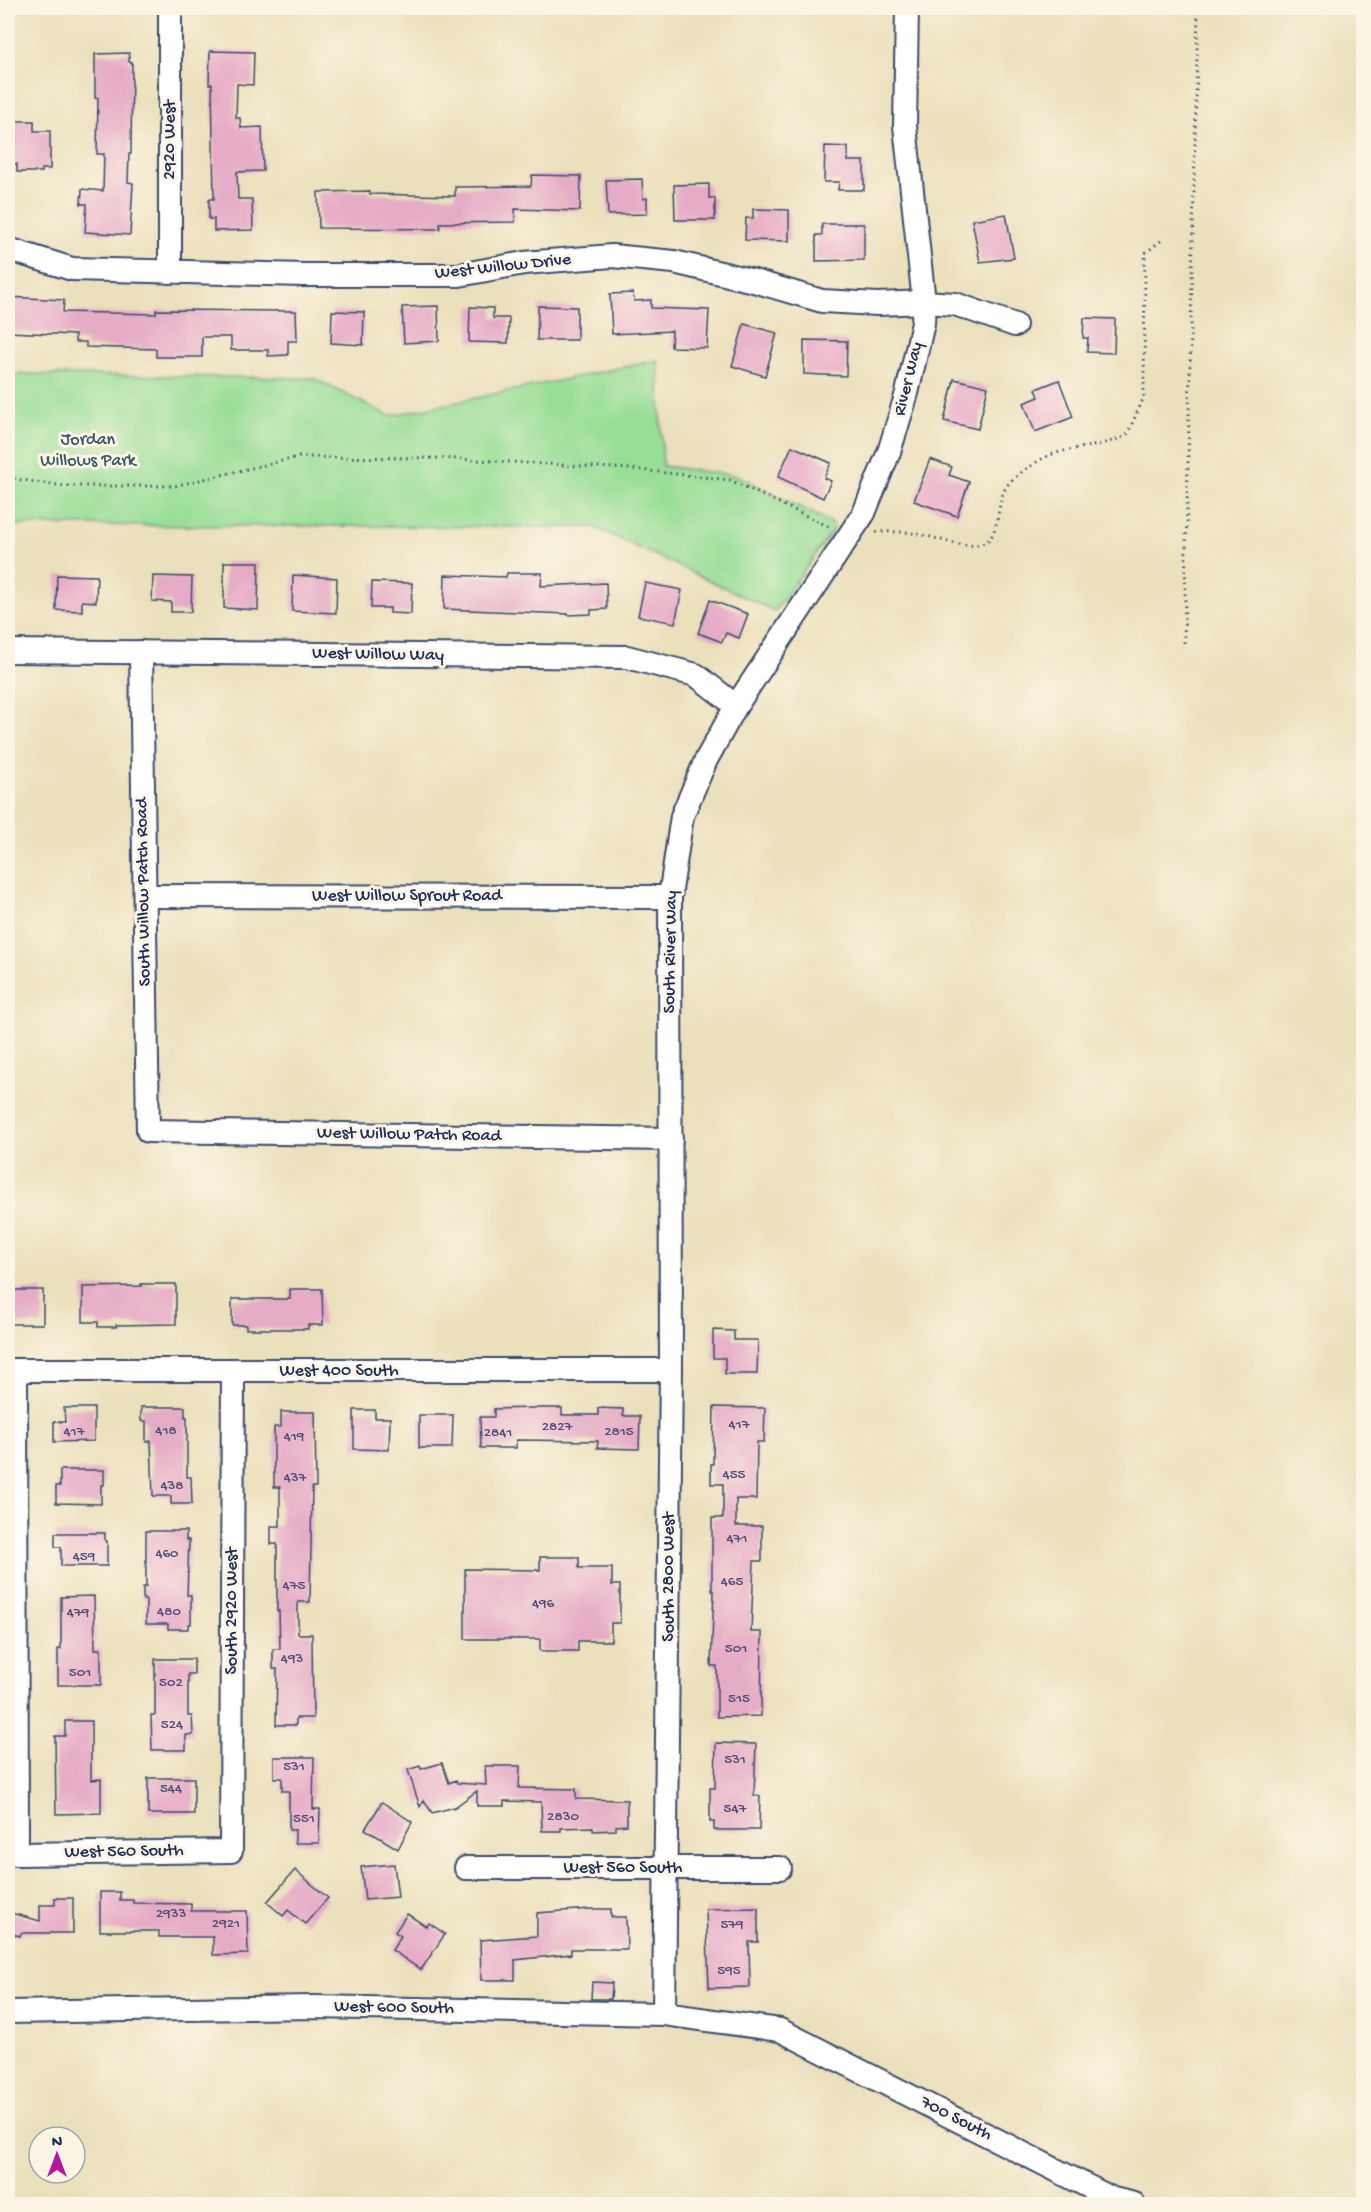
<svg xmlns="http://www.w3.org/2000/svg" width="1371" height="2212" viewBox="0 0 1371 2212" font-family="'Gochi Hand',sans-serif">
  <style>
    .green { fill: #99de96; stroke: #5a867a; stroke-width: 1.5 }
    .building { fill: #e6acc6 }
    .lines { fill: none; stroke-linecap: round; stroke-linejoin: round }
    .minor-casing { stroke: #3a4a6c; stroke-width: 26 }
    .path { stroke: #3a4a6c; stroke-width: 3; stroke-dasharray: 1.5 4.5; stroke-linecap: butt }
    .minor { stroke: #fff; stroke-width: 22 }
    .labels { text-anchor: middle; dominant-baseline: central; stroke-width: 6; stroke-linejoin: round; paint-order: stroke }
    .number-label { font-size: 15px; fill: #4e4e78 }
    .street-label { font-size: 18px; fill: #1b2f5e; stroke: #fcf5e5 }
    .park-label { font-size: 18px; fill: #3a5b6c; stroke: #fcf5e5 }
  </style>
  <rect width="100%" height="100%" fill="#fcf5e5"/>
  <filter id="ink" filterUnits="userSpaceOnUse"><feTurbulence type="fractalNoise" baseFrequency=".0167" numOctaves="2"/><feDisplacementMap in="SourceGraphic" scale="12" xChannelSelector="R" yChannelSelector="G"/><feConvolveMatrix kernelMatrix="1 2 1 2 8 2 1 2 1" color-interpolation-filters="sRGB"/></filter>
  <filter id="wash" filterUnits="userSpaceOnUse"><feTurbulence type="fractalNoise" baseFrequency=".008" numOctaves="4" result="noise"/><feDisplacementMap in="SourceGraphic" scale="24" xChannelSelector="R" yChannelSelector="G"/><feGaussianBlur stdDeviation="1.35" result="paint"/><feColorMatrix in="noise" values="0 0 0 0 0 0 0 0 0 0 0 0 0 0 0 0 0 1.4 0 .05"/><feComposite in="paint" operator="in"/></filter>
  <g filter="url(#wash)">
    <rect width="100%" height="100%" fill="#ebe0bc"/>
    <path class="green" d="M658 360 663 466 738 476 830 522 834 529 775 611 594 527 8 525V374L313 378 389 416Z"/>
    <g id="blocks">
      <g class="building">
        <path d="M210 51 254 52 253 85 237 84 236 118H240L241 128 262 127 263 171 237 172 238 199H252L253 230 214 231V219H209V199H214L212 84H209Z"/>
        <path d="M129 53V62H132L131 154H129L128 182 133 183 130 235 85 232 87 204H81L82 189 103 191 104 154H97L98 98H95V54Z"/>
        <path d="M14 121H34V131H50V169H42V172H17V164H8V131H14Z"/>
        <path d="M825 146 848 147V161H864V190H838L839 182H824Z"/>
        <path d="M532 175 581 176 580 211 515 209V222L440 223V229L319 228 318 192 370 191V194L455 196V187L531 186Z"/>
        <path d="M642 179 643 199 647 198V214L608 215 606 180Z"/>
        <path d="M709 184V198H715V220H675L674 185Z"/>
        <path d="M753 209 789 210V241L745 240 746 218H753Z"/>
        <path d="M1006 214 1014 258 980 262 972 220Z"/>
        <path d="M822 224H864V260L816 261V235H822Z"/>
        <path d="M633 293 634 301 651 300V308L709 310 707 348 671 347 672 331 612 334 610 294Z"/>
        <path d="M8 297 64 300 63 312 156 314V310L296 311 297 341H288V355L268 356V350H231V337H202V357H156V349L86 347V342H75V335L8 332Z"/>
        <path d="M438 306 439 341 404 343 402 307Z"/>
        <path d="M538 306 577 307V340H537Z"/>
        <path d="M470 307 493 308V318H509L508 343 469 342Z"/>
        <path d="M332 311 364 312 363 345 331 343Z"/>
        <path d="M1084 318 1115 319 1114 353 1087 352 1088 338H1083Z"/>
        <path d="M744 324 777 333 765 376 732 366Z"/>
        <path d="M804 340 847 341 846 376 804 374Z"/>
        <path d="M954 379 988 387 978 429 944 421Z"/>
        <path d="M1059 380 1073 417 1035 432 1024 403 1039 397 1036 389Z"/>
        <path d="M792 446 831 463 824 478 831 481 823 498 778 477Z"/>
        <path d="M930 459 952 467 949 475 969 482 957 516 914 501Z"/>
        <path d="M224 562H259L258 610 224 608Z"/>
        <path d="M507 573H542L541 586 606 583 607 609 591 610V614L568 615V614L444 609 445 575 506 577Z"/>
        <path d="M57 575 97 576 96 602 82 601V611L56 610Z"/>
        <path d="M293 575 337 578 336 613 292 611Z"/>
        <path d="M153 576 192 577 191 612H171V602L152 601Z"/>
        <path d="M372 582 412 583 411 614 390 613V608H371Z"/>
        <path d="M645 583 682 590 675 623 638 616Z"/>
        <path d="M710 600 748 614 739 638 726 633 722 642 698 633Z"/>
        <path d="M141 1284H176V1324L116 1325V1327H98V1322H83V1287L142 1286Z"/>
        <path d="M290 1289H322L323 1325H308V1329H246V1325H232V1299H290Z"/>
        <rect x="8" y="1290" width="35" height="34"/>
        <path d="M713 1330 734 1331V1340H758L757 1374H725V1358H713Z"/>
        <path d="M141 1407H185V1417H187V1477H191L192 1504H171V1496H153L151 1441 146 1442V1421H141Z"/>
        <path d="M714 1407 765 1408 764 1442H757L756 1499H736V1526H762V1561H754L751 1632H762L761 1716 717 1717V1666H711L714 1591H712V1518H723V1484H711V1464H713Z"/>
        <path d="M64 1408H94V1441L54 1442V1422H65Z"/>
        <path d="M536 1408H562V1415H598V1408L623 1409V1416H640L639 1449 597 1448 598 1441 516 1440V1448H481L480 1417H494V1409Z"/>
        <path d="M354 1410H375V1418H390L389 1450 354 1449Z"/>
        <path d="M281 1412H315L316 1487H312L310 1602H298V1634H312L313 1718H296V1725H276L277 1669H273V1649H280L279 1611H277V1544H271V1526H280V1487H274V1427H281Z"/>
        <path d="M419 1415H453L452 1448H419Z"/>
        <path d="M60 1470H104V1485H101V1504L56 1503V1486H60Z"/>
        <path d="M146 1531H186V1540H189L187 1595H191V1624H188V1629H168V1624H146V1600H143V1587H146Z"/>
        <path d="M55 1533H105V1541H107V1566H61V1547H55Z"/>
        <path d="M540 1557H579V1568H612V1585H620V1623H611V1641H578V1651H540V1639H465V1569L540 1570Z"/>
        <path d="M94 1596 95 1649H101V1685H58V1649H61V1597Z"/>
        <path d="M155 1659H194V1674H188V1716H192L193 1735H186V1750H152L151 1715H155Z"/>
        <path d="M65 1721H91V1780L101 1779V1813L56 1814 55 1736H65Z"/>
        <path d="M716 1743 756 1744 754 1796H760L759 1830H714V1822H710V1788H715Z"/>
        <path d="M274 1757H314L313 1809H320L319 1843H295V1830H289V1791H282V1778H274Z"/>
        <path d="M442 1763 449 1783 456 1780 457 1783 486 1785 485 1766H520L519 1788 576 1789V1799L627 1800V1825L616 1826V1830L593 1831V1827L561 1828V1831H542L541 1802 504 1801V1806H477V1791L455 1807 432 1813 424 1800 420 1807 408 1770 420 1766 421 1769Z"/>
        <rect x="148" y="1778" width="46" height="36"/>
        <path d="M382 1802 412 1822 398 1849 365 1829Z"/>
        <path d="M394 1864 398 1897 365 1900 361 1867Z"/>
        <path d="M295 1870 328 1898 305 1924 288 1910 283 1916 267 1902Z"/>
        <path d="M100 1892H120V1900H133V1903L191 1904V1911H247L248 1954 213 1955V1937H159V1931H100Z"/>
        <path d="M55 1898H73V1933H21L20 1936 8 1933V1912L40 1921V1905H55Z"/>
        <path d="M758 1908V1942H749L750 1987 709 1988 706 1909Z"/>
        <path d="M591 1909H611V1917H626L627 1949H571V1954L515 1960V1980H481L480 1940 537 1936V1913Z"/>
        <path d="M407 1914 427 1927 429 1923 445 1934 421 1970 392 1950 401 1936 395 1932Z"/>
        <path d="M592 1982 612 1983 611 1999H591Z"/>
      </g>
    </g>
  </g>
  <g filter="url(#ink)">
    <use href="#blocks" fill-opacity="0" stroke="#3a4a6c" stroke-width="1.5"/>
    <g class="lines">
      <g class="minor-casing">
        <g id="minor">
          <path d="M170 8V272"/>
          <path d="M8 249 72 269 304 275H459L524 263 612 256 674 262 754 281 822 301 878 304 924 302 955 304 1015 325"/>
          <path d="M8 651 627 657 696 675 736 706"/>
          <path d="M141 652 148 1131 671 1139"/>
          <path d="M145 896 670 897"/>
          <path d="M8 1370H671"/>
          <path d="M16 1370 17 1854 231 1851 233 1371"/>
          <path d="M466 1868H780"/>
          <path d="M8 2012 314 2007 664 2014 780 2030 1113 2199 1134 2204"/>
          <path d="M664 2014 671 1370 670 897 682 816 706 760 736 706 864 513 889 452 907 393 923 323 924 302 905 126 907 8"/>
        </g>
      </g>
      <g class="path">
        <path d="M8 478 64 486H174L299 457 441 458 632 469 730 480 830 527"/>
        <path d="M876 532C888 532 901 531 912 533 932 535 965 551 984 543 1002 535 994 499 1010 482 1020 472 1044 456 1056 453 1082 446 1102 447 1127 435L1144 397 1145 253 1162 240"/>
        <path d="M1184 643 1198 8"/>
      </g>
      <use href="#minor" class="minor"/>
    </g>
  </g>
  <g class="labels">
    <g class="number-label">
      <text x="739" y="1425">417</text>
      <text x="557" y="1427">2827</text>
      <text x="166" y="1431">418</text>
      <text x="74" y="1432">417</text>
      <text x="619" y="1432">2815</text>
      <text x="498" y="1433">2841</text>
      <text x="294" y="1437">419</text>
      <text x="734" y="1475">455</text>
      <text x="295" y="1478">437</text>
      <text x="172" y="1486">438</text>
      <text x="737" y="1539">471</text>
      <text x="167" y="1554">460</text>
      <text x="84" y="1557">459</text>
      <text x="732" y="1582">465</text>
      <text x="294" y="1586">475</text>
      <text x="543" y="1604">496</text>
      <text x="169" y="1612">480</text>
      <text x="78" y="1613">479</text>
      <text x="736" y="1649">501</text>
      <text x="292" y="1659">493</text>
      <text x="80" y="1673">501</text>
      <text x="171" y="1683">502</text>
      <text x="739" y="1699">515</text>
      <text x="172" y="1725">524</text>
      <text x="735" y="1760">531</text>
      <text x="294" y="1767">531</text>
      <text x="171" y="1789">544</text>
      <text x="735" y="1809">547</text>
      <text x="563" y="1817">2830</text>
      <text x="304" y="1819">551</text>
      <text x="171" y="1914">2933</text>
      <text x="226" y="1924">2921</text>
      <text x="732" y="1925">579</text>
      <text x="729" y="1971">595</text>
    </g>
    <g class="street-label">
      <text transform="translate(170 140) rotate(-90)">2920 West</text>
      <text transform="translate(503 267) rotate(-6)">West Willow Drive</text>
      <text transform="translate(909 379) rotate(-76)">River Way</text>
      <text transform="translate(378 655) rotate(1)">West Willow Way</text>
      <text transform="translate(144 892) rotate(-91)">South Willow Patch Road</text>
      <text x="407" y="896">West Willow Sprout Road</text>
      <text transform="translate(671 952) rotate(-89)">South River Way</text>
      <text transform="translate(409 1135) rotate(1)">West Willow Patch Road</text>
      <text x="339" y="1371">West 400 South</text>
      <text transform="translate(669 1577) rotate(-90)">South 2800 West</text>
      <text transform="translate(232 1611) rotate(-90)">South 2920 West</text>
      <text transform="translate(124 1852) rotate(-1)">West 560 South</text>
      <text x="623" y="1868">West 560 South</text>
      <text transform="translate(394 2008) rotate(1)">West 600 South</text>
      <text transform="translate(956 2119) rotate(27)">700 South</text>
    </g>
    <g class="park-label">
      <text x="88" y="440">Jordan<tspan x="88" dy="21">Willows Park</tspan></text>
    </g>
  </g>
  <rect width="1371" height="2212" fill="none" stroke="#fcf5e5" stroke-width="30"/>
  <g transform="translate(57 2155)"><circle r="28" fill="#fcf5e5" stroke="#a2a6af" stroke-width="1.5"/>
  <path d="M0-4.5L10 22L0 15L-10 22Z" fill="#b5179e"/>
  <text y="-9" font-size="16" font-weight="bold" text-anchor="middle" fill="#1b2f5e">N</text>
  </g>
</svg>
